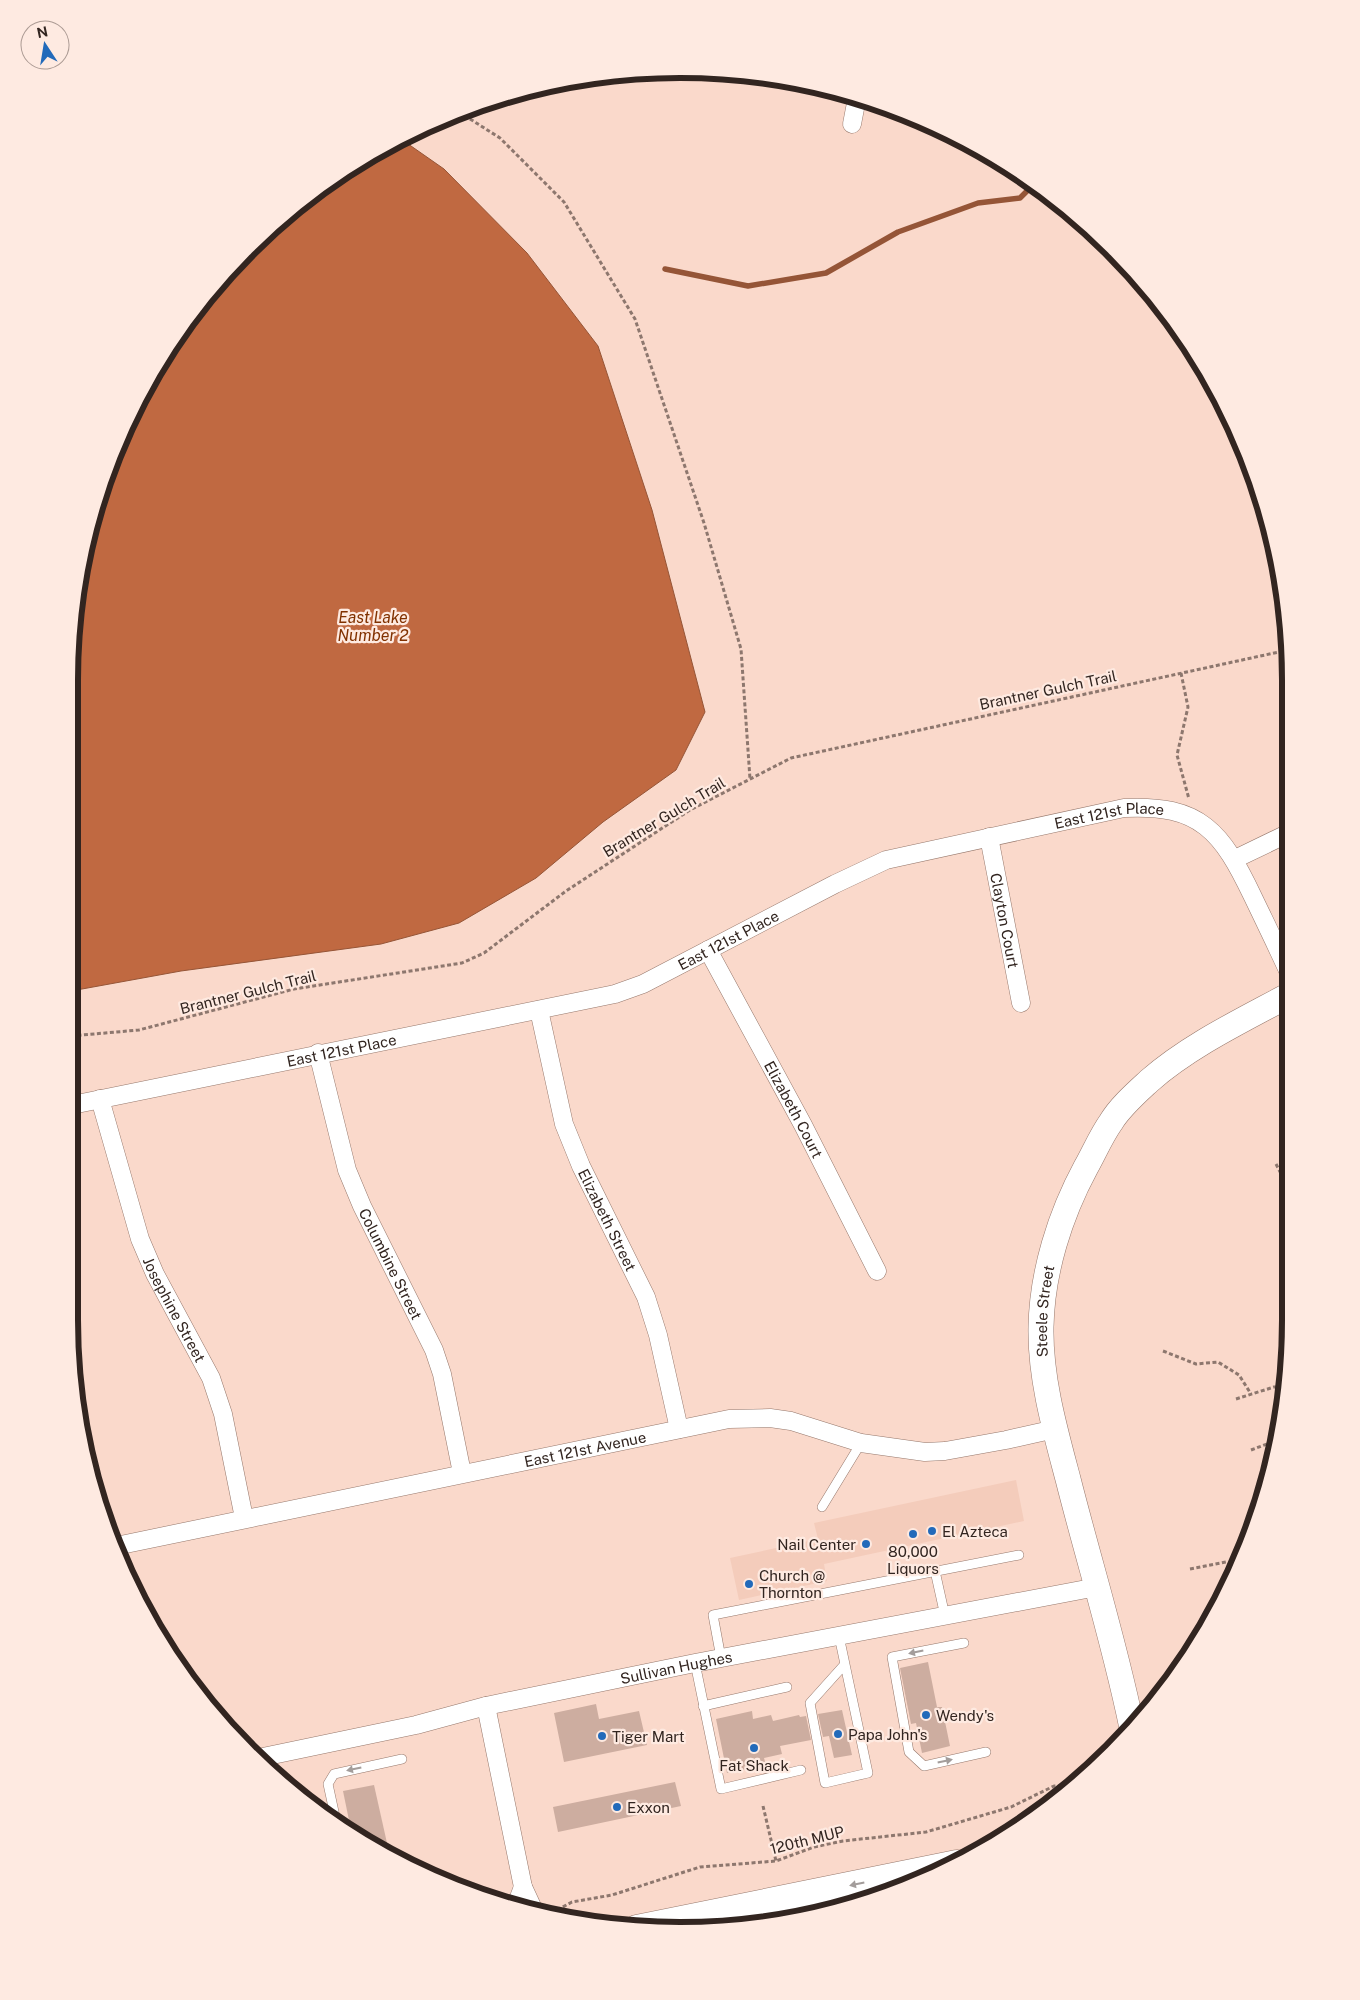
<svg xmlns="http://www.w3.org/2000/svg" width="1360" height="2000" viewBox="0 0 1360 2000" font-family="'Public Sans',sans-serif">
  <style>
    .built { fill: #f4ccbb }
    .water { fill: #c06941; stroke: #955537 }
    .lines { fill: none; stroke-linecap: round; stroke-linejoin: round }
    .stream { stroke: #955537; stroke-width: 5.5 }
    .building { fill: #cdada0 }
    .lane-casing { stroke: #96786c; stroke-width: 10 }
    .street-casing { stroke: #96786c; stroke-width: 19 }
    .secondary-casing { stroke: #96786c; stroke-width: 26 }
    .primary-casing { stroke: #96786c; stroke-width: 29 }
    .path { stroke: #8d776e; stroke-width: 3; stroke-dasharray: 4 2.5; stroke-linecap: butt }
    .lane { stroke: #fff; stroke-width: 9 }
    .street { stroke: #fff; stroke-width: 18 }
    .secondary { stroke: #fff; stroke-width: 25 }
    .primary { stroke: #fff; stroke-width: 28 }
    .oneway { fill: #a39d9b }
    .poi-dot { fill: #226aba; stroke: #feeae1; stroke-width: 2 }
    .labels { text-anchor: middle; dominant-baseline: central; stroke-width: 4.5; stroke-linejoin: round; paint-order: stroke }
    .street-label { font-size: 15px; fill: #322520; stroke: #feeae1 }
    .poi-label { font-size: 15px; fill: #322520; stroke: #feeae1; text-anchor: start }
    .water-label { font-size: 16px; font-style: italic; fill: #813100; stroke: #feeae1 }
    .rim { fill: none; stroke: #322520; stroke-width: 6 }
  </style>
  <rect width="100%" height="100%" fill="#fad9cb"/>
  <path class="built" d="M1016 1480 1024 1521 824 1564 827 1581 739 1600 730 1558 818 1539 814 1523Z"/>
  <path class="water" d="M401 139 444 169 527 253 598 346 652 510 705 712 676 770 603 822 536 878 459 923 381 944 181 971 71 991 69 680 80 561 132 409 195 308 248 248 340 172Z"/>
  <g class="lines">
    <path class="stream" d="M665 269 748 286 826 273 898 232 978 203 1020 198 1034 184"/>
  </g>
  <g class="building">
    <path d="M928 1662 937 1707H942L950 1746 922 1753 916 1723 911 1724 900 1668Z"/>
    <path d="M596 1704 599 1719 639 1711 647 1745 564 1762 554 1713Z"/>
    <path d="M842 1710 852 1755 834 1758 829 1736 823 1737 818 1714Z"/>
    <path d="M752 1711 753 1719 771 1715 773 1721 799 1715 800 1717 806 1716 811 1740 780 1746 782 1754 764 1758 766 1765 727 1773 716 1719Z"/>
    <path d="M675 1782 681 1806 558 1832 553 1807Z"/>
    <path d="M374 1785 389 1852 351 1830 343 1791Z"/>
  </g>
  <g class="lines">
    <g class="lane-casing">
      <g id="lane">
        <path d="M822 1507 861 1443"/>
        <path d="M935 1571 945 1616"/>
        <path d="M839 1636 868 1773 825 1783 810 1703 845 1664"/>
        <path d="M964 1643 892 1657 909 1752 924 1766 986 1752"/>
        <path d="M721 1658 713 1615 1019 1555"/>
        <path d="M695 1663 721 1789 801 1770"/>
        <path d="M703 1706 787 1687"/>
        <path d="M336 1821 328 1784 334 1774 402 1759"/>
      </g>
    </g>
    <g class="street-casing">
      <g id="street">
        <path d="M852 124 857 98"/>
        <path id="s1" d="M989 837 1021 1003"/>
        <path d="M1235 859 1291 832"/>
        <path id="s2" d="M708 950 803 1125 877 1271"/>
        <path id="s3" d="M539 1010 564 1124 581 1166 646 1297 658 1335 679 1429"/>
        <path id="s4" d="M318 1053 347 1170 362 1206 434 1350 442 1374 462 1473"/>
        <path id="s5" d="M100 1099 140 1239 155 1274 211 1378 223 1414 244 1518"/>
        <path id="s6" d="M72 1105 615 994 643 984 835 884 886 860 1124 808C1201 804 1222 832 1253 897 1266 924 1279 951 1291 977"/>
        <path id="s7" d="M116 1546 729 1419 770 1418 791 1421 861 1443 925 1452 945 1451 1006 1440 1055 1429"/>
        <path d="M486 1706 523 1887 535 1913"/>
        <path id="s8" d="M258 1758 416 1725 486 1706 695 1663 1097 1587"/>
        <path d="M515 1908 523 1887"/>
      </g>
    </g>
    <g class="secondary-casing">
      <g id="secondary">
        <path id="s9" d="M1132 1728C1115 1644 1089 1562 1068 1479 1055 1430 1040 1378 1041 1327 1042 1272 1060 1215 1086 1167 1094 1153 1101 1136 1111 1122 1120 1107 1136 1093 1149 1081 1190 1045 1243 1020 1291 994"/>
      </g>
    </g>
    <g class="primary-casing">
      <path id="primary" d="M637 1929 957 1864"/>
    </g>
    <g class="path">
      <path d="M459 112 500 138 564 202 635 319 704 523 741 649 750 779"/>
      <path d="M1181 673 1188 707 1177 755 1189 799"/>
      <path d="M71 1036 139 1030 294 989 462 963 484 953 566 891 690 810 791 758 1288 650"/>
      <path d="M1276 1164 1291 1193"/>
      <path d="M1285 1337 1289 1340"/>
      <path d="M1163 1351 1196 1364 1218 1362 1239 1375 1251 1394"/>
      <path d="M1236 1399 1274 1387H1285L1273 1416 1277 1447"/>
      <path d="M1251 1450 1275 1441"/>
      <path d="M1190 1569 1226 1562"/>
      <path d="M763 1806 776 1861"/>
      <path d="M554 1916 559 1909 572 1902 612 1895 700 1867 776 1861 814 1847 843 1841 926 1832 1011 1807 1054 1786H1067"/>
    </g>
    <use href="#lane" class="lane"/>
    <use href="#street" class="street"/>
    <use href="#secondary" class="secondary"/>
    <use href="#primary" class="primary"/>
  </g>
  <defs><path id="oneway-solid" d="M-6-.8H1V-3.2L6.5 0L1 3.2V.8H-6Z" transform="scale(1.25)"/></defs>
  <g class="oneway">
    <use href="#oneway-solid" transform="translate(916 1652) rotate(168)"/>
    <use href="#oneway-solid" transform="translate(945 1761) rotate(-12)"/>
    <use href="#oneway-solid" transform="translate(354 1769) rotate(168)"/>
    <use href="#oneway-solid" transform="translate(857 1884) rotate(168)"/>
  </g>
  <g class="poi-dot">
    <circle cx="932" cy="1531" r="5"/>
    <circle cx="913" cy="1534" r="5"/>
    <circle cx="866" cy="1544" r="5"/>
    <circle cx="749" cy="1584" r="5"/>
    <circle cx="926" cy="1715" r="5"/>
    <circle cx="838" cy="1734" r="5"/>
    <circle cx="602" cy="1736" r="5"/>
    <circle cx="754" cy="1748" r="5"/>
    <circle cx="617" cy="1807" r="5"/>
  </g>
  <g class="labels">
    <g class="street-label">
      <text transform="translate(1048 690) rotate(-12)">Brantner Gulch Trail</text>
      <text transform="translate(664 817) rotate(-31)">Brantner Gulch Trail</text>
      <text stroke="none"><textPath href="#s6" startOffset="1085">East 121st Place</textPath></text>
      <text stroke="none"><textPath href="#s1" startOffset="85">Clayton Court</textPath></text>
      <text stroke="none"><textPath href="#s6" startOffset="680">East 121st Place</textPath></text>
      <text transform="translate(248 992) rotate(-14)">Brantner Gulch Trail</text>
      <text stroke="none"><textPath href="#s6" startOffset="275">East 121st Place</textPath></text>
      <text stroke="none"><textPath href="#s2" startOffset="181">Elizabeth Court</textPath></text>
      <text stroke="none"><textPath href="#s3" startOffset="222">Elizabeth Street</textPath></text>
      <text stroke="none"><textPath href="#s4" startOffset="224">Columbine Street</textPath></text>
      <text stroke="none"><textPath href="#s5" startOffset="224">Josephine Street</textPath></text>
      <text stroke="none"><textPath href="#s9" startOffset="428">Steele Street</textPath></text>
      <text stroke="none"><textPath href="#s7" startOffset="479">East 121st Avenue</textPath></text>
      <text stroke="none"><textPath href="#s8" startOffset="428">Sullivan Hughes</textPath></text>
      <text transform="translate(807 1840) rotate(-14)">120th MUP</text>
    </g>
    <g class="poi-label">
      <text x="942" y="1531">El Azteca</text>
      <text x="856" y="1544" text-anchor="end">Nail Center</text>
      <text x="913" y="1551" text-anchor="middle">80,000<tspan x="913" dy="17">Liquors</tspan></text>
      <text x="759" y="1575">Church @<tspan x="759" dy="17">Thornton</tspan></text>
      <text x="936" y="1715">Wendy's</text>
      <text x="848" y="1734">Papa John's</text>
      <text x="612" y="1736">Tiger Mart</text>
      <text x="754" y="1765" text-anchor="middle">Fat Shack</text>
      <text x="627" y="1807">Exxon</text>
    </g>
    <g class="water-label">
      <text x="373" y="617">East Lake<tspan x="373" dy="18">Number 2</tspan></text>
    </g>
  </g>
  <path d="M0 0H1360V2000H0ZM680 78H680A602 602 0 0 1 1282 680V1320A602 602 0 0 1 680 1922H680A602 602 0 0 1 78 1320V680A602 602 0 0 1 680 78Z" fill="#feeae1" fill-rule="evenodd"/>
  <path class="rim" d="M680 78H680A602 602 0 0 1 1282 680V1320A602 602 0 0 1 680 1922H680A602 602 0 0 1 78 1320V680A602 602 0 0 1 680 78Z"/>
  <g transform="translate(45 45) rotate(348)"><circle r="24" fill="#feeae1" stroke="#ac9b94"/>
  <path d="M0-4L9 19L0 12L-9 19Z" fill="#226aba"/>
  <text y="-8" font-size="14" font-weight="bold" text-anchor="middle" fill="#322520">N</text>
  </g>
</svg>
